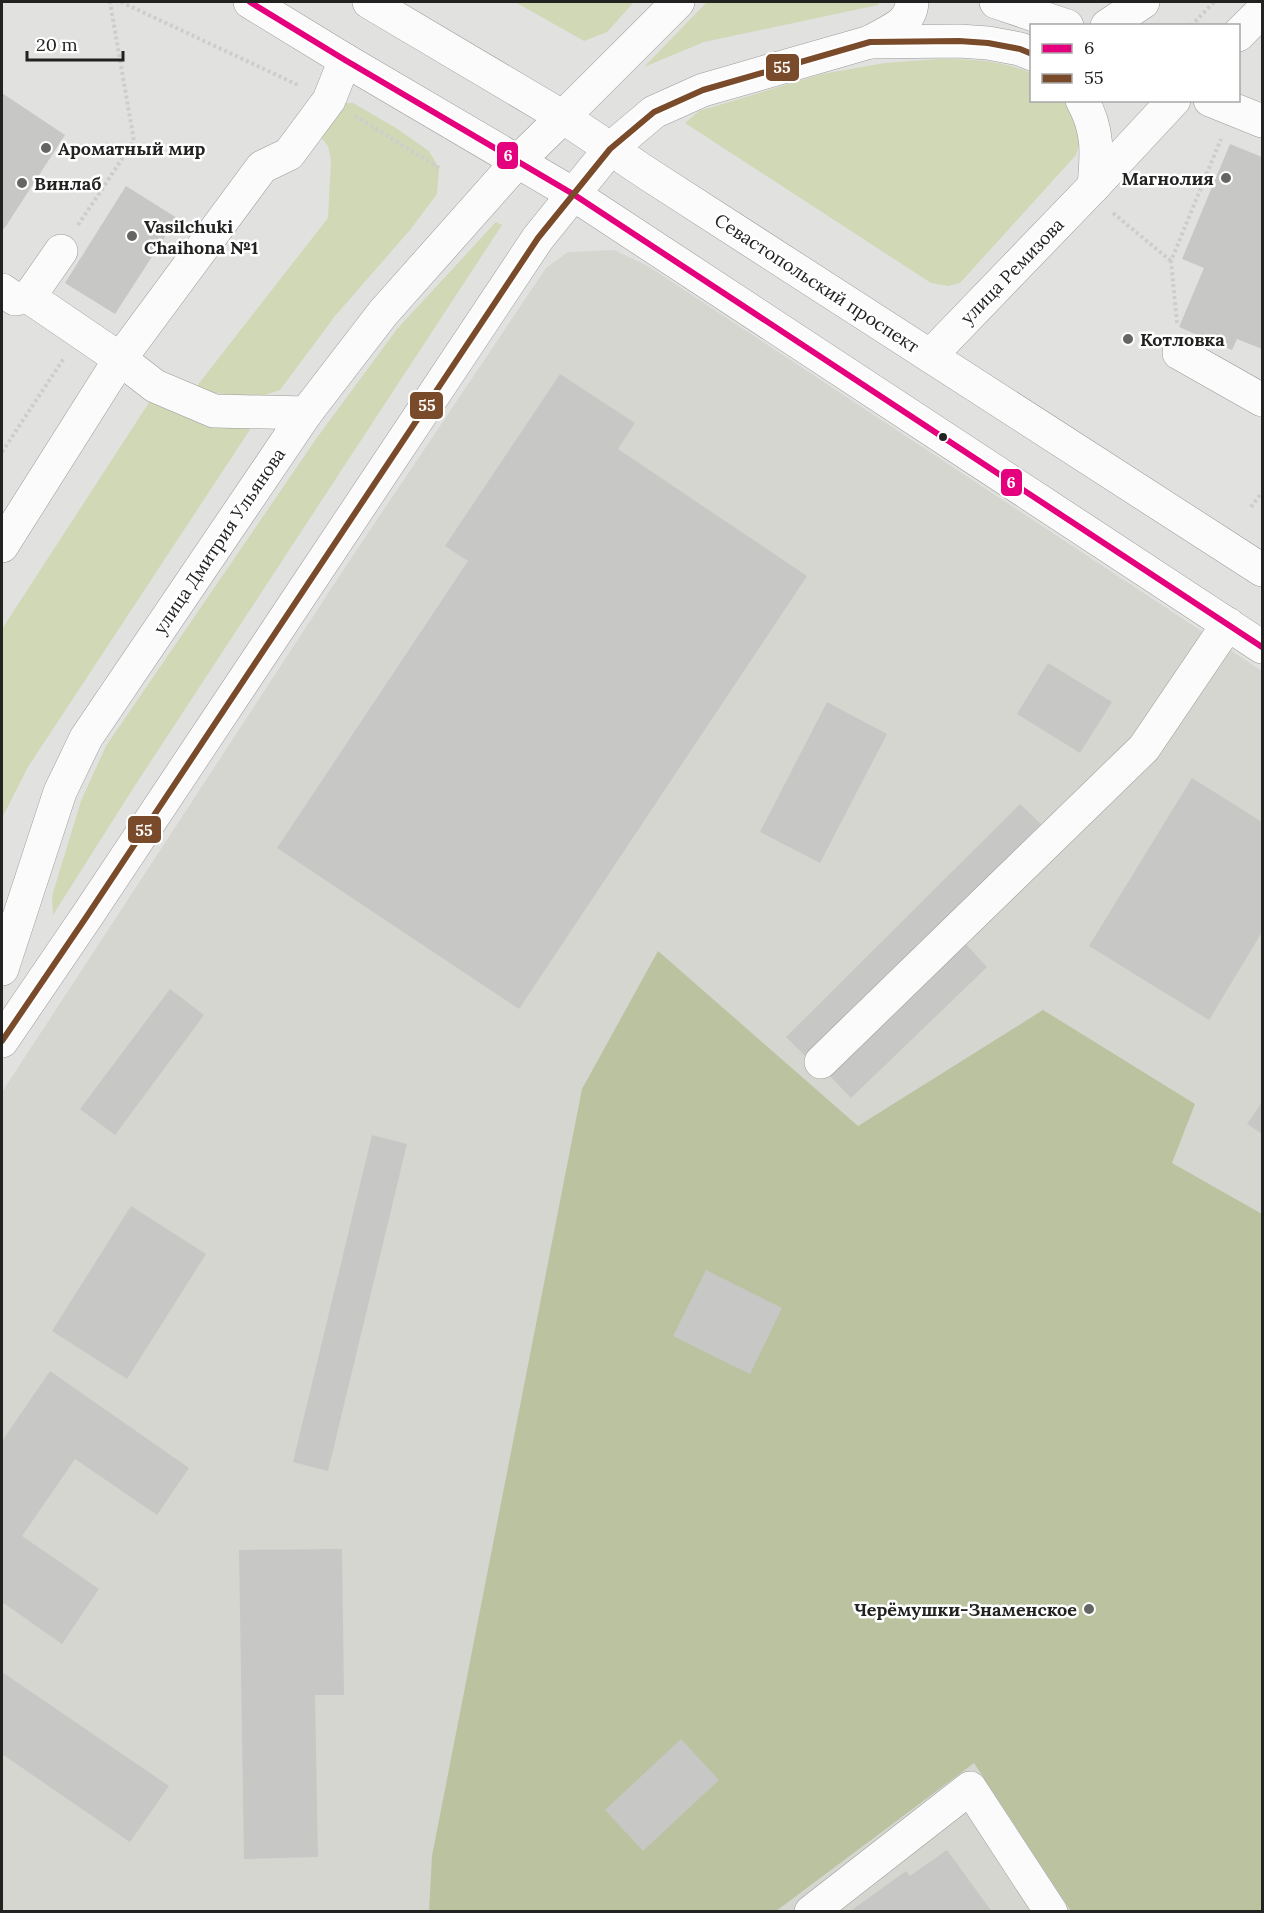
<svg xmlns="http://www.w3.org/2000/svg" width="1264" height="1913" viewBox="0 0 1264 1913" font-family="Lora,serif">
  <style>
    .built { fill: #d5d6cf }
    .green { fill: #d0d8b6 }
    .forest { fill: #bac2a0 }
    .building { fill: #c7c8c6 }
    .lines { fill: none; stroke-linecap: round; stroke-linejoin: round }
    .minor-casing { stroke: #9a9a99; stroke-width: 34 }
    .major-casing { stroke: #9a9a99; stroke-width: 34 }
    .path { stroke: #cdcecc; stroke-width: 4; stroke-dasharray: 3 3; stroke-linecap: butt }
    .minor { stroke: #fafbfa; stroke-width: 33 }
    .major { stroke: #fafbfa; stroke-width: 33 }
    .bus-1-casing { stroke: #fff; stroke-width: 10 }
    .bus-2-casing { stroke: #fff; stroke-width: 10 }
    .bus-1 { stroke: #e5007d; stroke-width: 6 }
    .bus-2 { stroke: #7a4b2a; stroke-width: 6 }
    .poi-dot { fill: #656564; stroke: #fff; stroke-width: 2 }
    .bus-dot { fill: #222221; stroke: #fff; stroke-width: 2 }
    .labels { text-anchor: middle; dominant-baseline: central; stroke-width: 5; stroke-linejoin: round; paint-order: stroke }
    .poi-label { font-size: 18px; font-weight: bold; fill: #222221; stroke: #fff; text-anchor: start }
    .street-label { font-size: 18px; fill: #222221; stroke: #fff }
    .line-badge { stroke: #fff; stroke-width: 2 }
    .badge-label { font-size: 16px; text-anchor: middle; font-weight: bold; fill: #fff }
  </style>
  <rect width="100%" height="100%" fill="#e1e2e0"/>
  <path class="built" d="M614 250 648 266 1262 671V1911H2V1092L346 566 546 268 568 252Z"/>
  <g class="green">
    <path d="M515 2H634L607 32 584 41Z"/>
    <path d="M707 2H880L878 5 704 42 644 67Z"/>
    <path d="M939 59C971 59 1001 60 1031 73L1032 100 1071 101 1082 134 1076 155 960 283 948 286 931 283 685 123 699 111 822 74 885 63Z"/>
    <path d="M347 103H353L396 128 429 151 439 168 437 194 410 230 335 316 280 390 259 397 193 391 328 218 331 160 328 146 319 135 340 104Z"/>
    <path d="M496 222 502 225 134 787 53 915 52 896 81 801 106 746 316 439 397 329Z"/>
    <path d="M150 401 257 419 28 767 2 818V629Z"/>
  </g>
  <path class="forest" d="M658 951 858 1126 1043 1010 1195 1104 1172 1163 1262 1214V1911H1071L974 1763 776 1911 429 1912 432 1856 582 1089Z"/>
  <g class="building">
    <path d="M2 93 65 135 4 229 2 227Z"/>
    <path d="M1230 144 1262 157V349L1237 339 1232 350 1179 327 1204 268 1182 259Z"/>
    <path d="M126 186 177 218 115 314 65 283Z"/>
    <path d="M560 374 635 423 618 449 807 576 519 1009 277 848 468 561 445 546Z"/>
    <path d="M1048 663 1112 702 1080 753 1017 714Z"/>
    <path d="M827 702 887 734 820 863 760 832Z"/>
    <path d="M1192 778 1262 822V932L1209 1020 1089 946Z"/>
    <path d="M1020 804 1041 824 807 1058 786 1037Z"/>
    <path d="M964 942 987 967 851 1098 827 1073Z"/>
    <path d="M170 989 204 1015 115 1135 80 1109Z"/>
    <path d="M1262 1102V1134L1247 1124Z"/>
    <path d="M372 1135 407 1144 328 1471 293 1462Z"/>
    <path d="M131 1206 206 1254 127 1379 52 1331Z"/>
    <path d="M706 1270 782 1308 750 1374 673 1336Z"/>
    <path d="M50 1371 189 1468 157 1515 75 1459 22 1536 99 1589 62 1644 2 1602V1441Z"/>
    <path d="M342 1549 344 1695H315L318 1857 244 1859 239 1550Z"/>
    <path d="M2 1672 169 1786 130 1842 2 1754Z"/>
    <path d="M681 1739 719 1780 643 1851 605 1810Z"/>
    <path d="M947 1850 992 1912H849L906 1871 910 1876Z"/>
  </g>
  <g class="lines">
    <g class="minor-casing">
      <g id="minor">
        <path d="M996 2 1067 26"/>
        <path d="M1107 26 1143 2"/>
        <path d="M1238 35 1262 11"/>
        <path d="M870 42C888 31 911 25 912 2"/>
        <path d="M1082 100C1099 130 1097 154 1094 186"/>
        <path d="M1210 100 1262 121"/>
        <path d="M563 117 678 2"/>
        <path d="M610 149 654 112 703 90 870 42 959 41 988 43 1020 49 1032 54"/>
        <path d="M2 290 15 299 29 297 120 359 155 386 214 411 306 413"/>
        <path d="M29 297 61 251"/>
        <path d="M1179 353 1262 400"/>
        <path d="M930 356 1094 186 1174 100"/>
        <path d="M2 546 120 359 262 167 289 154 329 100 345 60"/>
        <path d="M821 1062 1144 748 1228 624"/>
        <path d="M811 1912 970 1788 1051 1912"/>
      </g>
    </g>
    <g class="major-casing">
      <g id="major">
        <path d="M250 2 345 60 573 194 1262 647"/>
        <path d="M369 2 563 117 648 174 1262 570"/>
        <path d="M2 969 60 792 86 738 306 413 383 313 518 161 563 117"/>
        <path d="M2 1041 87 916 538 238 610 149"/>
      </g>
    </g>
    <g class="path">
      <path d="M121 2 298 85"/>
      <path d="M1191 26 1214 2"/>
      <path d="M355 116 439 168"/>
      <path d="M1113 213 1171 261"/>
      <path d="M78 225 134 141 110 2"/>
      <path d="M1177 323 1171 261 1221 139"/>
      <path d="M2 452 64 358"/>
      <path d="M1251 507 1262 492"/>
    </g>
    <use href="#minor" class="minor"/>
    <use href="#major" class="major"/>
    <g class="bus-1-casing">
      <path id="bus-1" d="M250 2 345 60 573 194 1262 647"/>
    </g>
    <g class="bus-2-casing">
      <path id="bus-2" d="M2 1041 87 916 538 238 610 149 654 112 703 90 870 42 959 41 988 43 1020 49 1032 54"/>
    </g>
    <use href="#bus-1" class="bus-1"/>
    <use href="#bus-2" class="bus-2"/>
  </g>
  <g class="poi-dot">
    <circle cx="46" cy="148" r="6"/>
    <circle cx="1226" cy="178" r="6"/>
    <circle cx="22" cy="183" r="6"/>
    <circle cx="132" cy="236" r="6"/>
    <circle cx="1128" cy="339" r="6"/>
    <circle cx="1089" cy="1609" r="6"/>
  </g>
  <circle class="bus-dot" cx="943" cy="437" r="5"/>
  <g class="labels">
    <g class="poi-label">
      <text x="58" y="148">Ароматный мир</text>
      <text x="1214" y="178" text-anchor="end">Магнолия</text>
      <text x="34" y="183">Винлаб</text>
      <text x="144" y="226">Vasilchuki<tspan x="144" dy="21">Chaihona №1</tspan></text>
      <text x="1140" y="339">Котловка</text>
      <text x="1077" y="1609" text-anchor="end">Черёмушки-Знаменское</text>
    </g>
    <g class="street-label">
      <text transform="translate(1012 271) rotate(-46)">улица Ремизова</text>
      <text transform="translate(817 283) rotate(33)">Севастопольский проспект</text>
      <text transform="translate(219 541) rotate(-56)">улица Дмитрия Ульянова</text>
    </g>
  </g>
  <g class="line-badge">
    <rect x="765" y="53" width="35" height="29" rx="6" fill="#7a4b2a"/>
    <rect x="496" y="141" width="23" height="29" rx="6" fill="#e5007d"/>
    <rect x="409" y="391" width="35" height="29" rx="6" fill="#7a4b2a"/>
    <rect x="1000" y="468" width="23" height="29" rx="6" fill="#e5007d"/>
    <rect x="127" y="815" width="35" height="29" rx="6" fill="#7a4b2a"/>
  </g>
  <g class="badge-label">
    <text x="782" y="73">55</text>
    <text x="508" y="161">6</text>
    <text x="427" y="411">55</text>
    <text x="1011" y="488">6</text>
    <text x="144" y="836">55</text>
  </g>
  <rect width="1264" height="1913" fill="none" stroke="#222221" stroke-width="6"/>
  <rect x="1030" y="24" width="210" height="78" fill="#ffffff" stroke="#a7a7a6" stroke-width="1.5"/>
  <rect x="1042" y="44" width="30" height="9" fill="#e5007d" stroke="#a7a7a6" stroke-width="1.5"/>
  <text x="1084" y="54" font-size="18" fill="#222221">6</text>
  <rect x="1042" y="74" width="30" height="9" fill="#7a4b2a" stroke="#a7a7a6" stroke-width="1.5"/>
  <text x="1084" y="84" font-size="18" fill="#222221">55</text>
  <path d="M27 51v9h96v-9" fill="none" stroke="#222221" stroke-width="3"/>
  <text x="36" y="51" font-size="18" fill="#222221" stroke="#ffffff" stroke-width="4.5" paint-order="stroke">20 m</text>
</svg>
